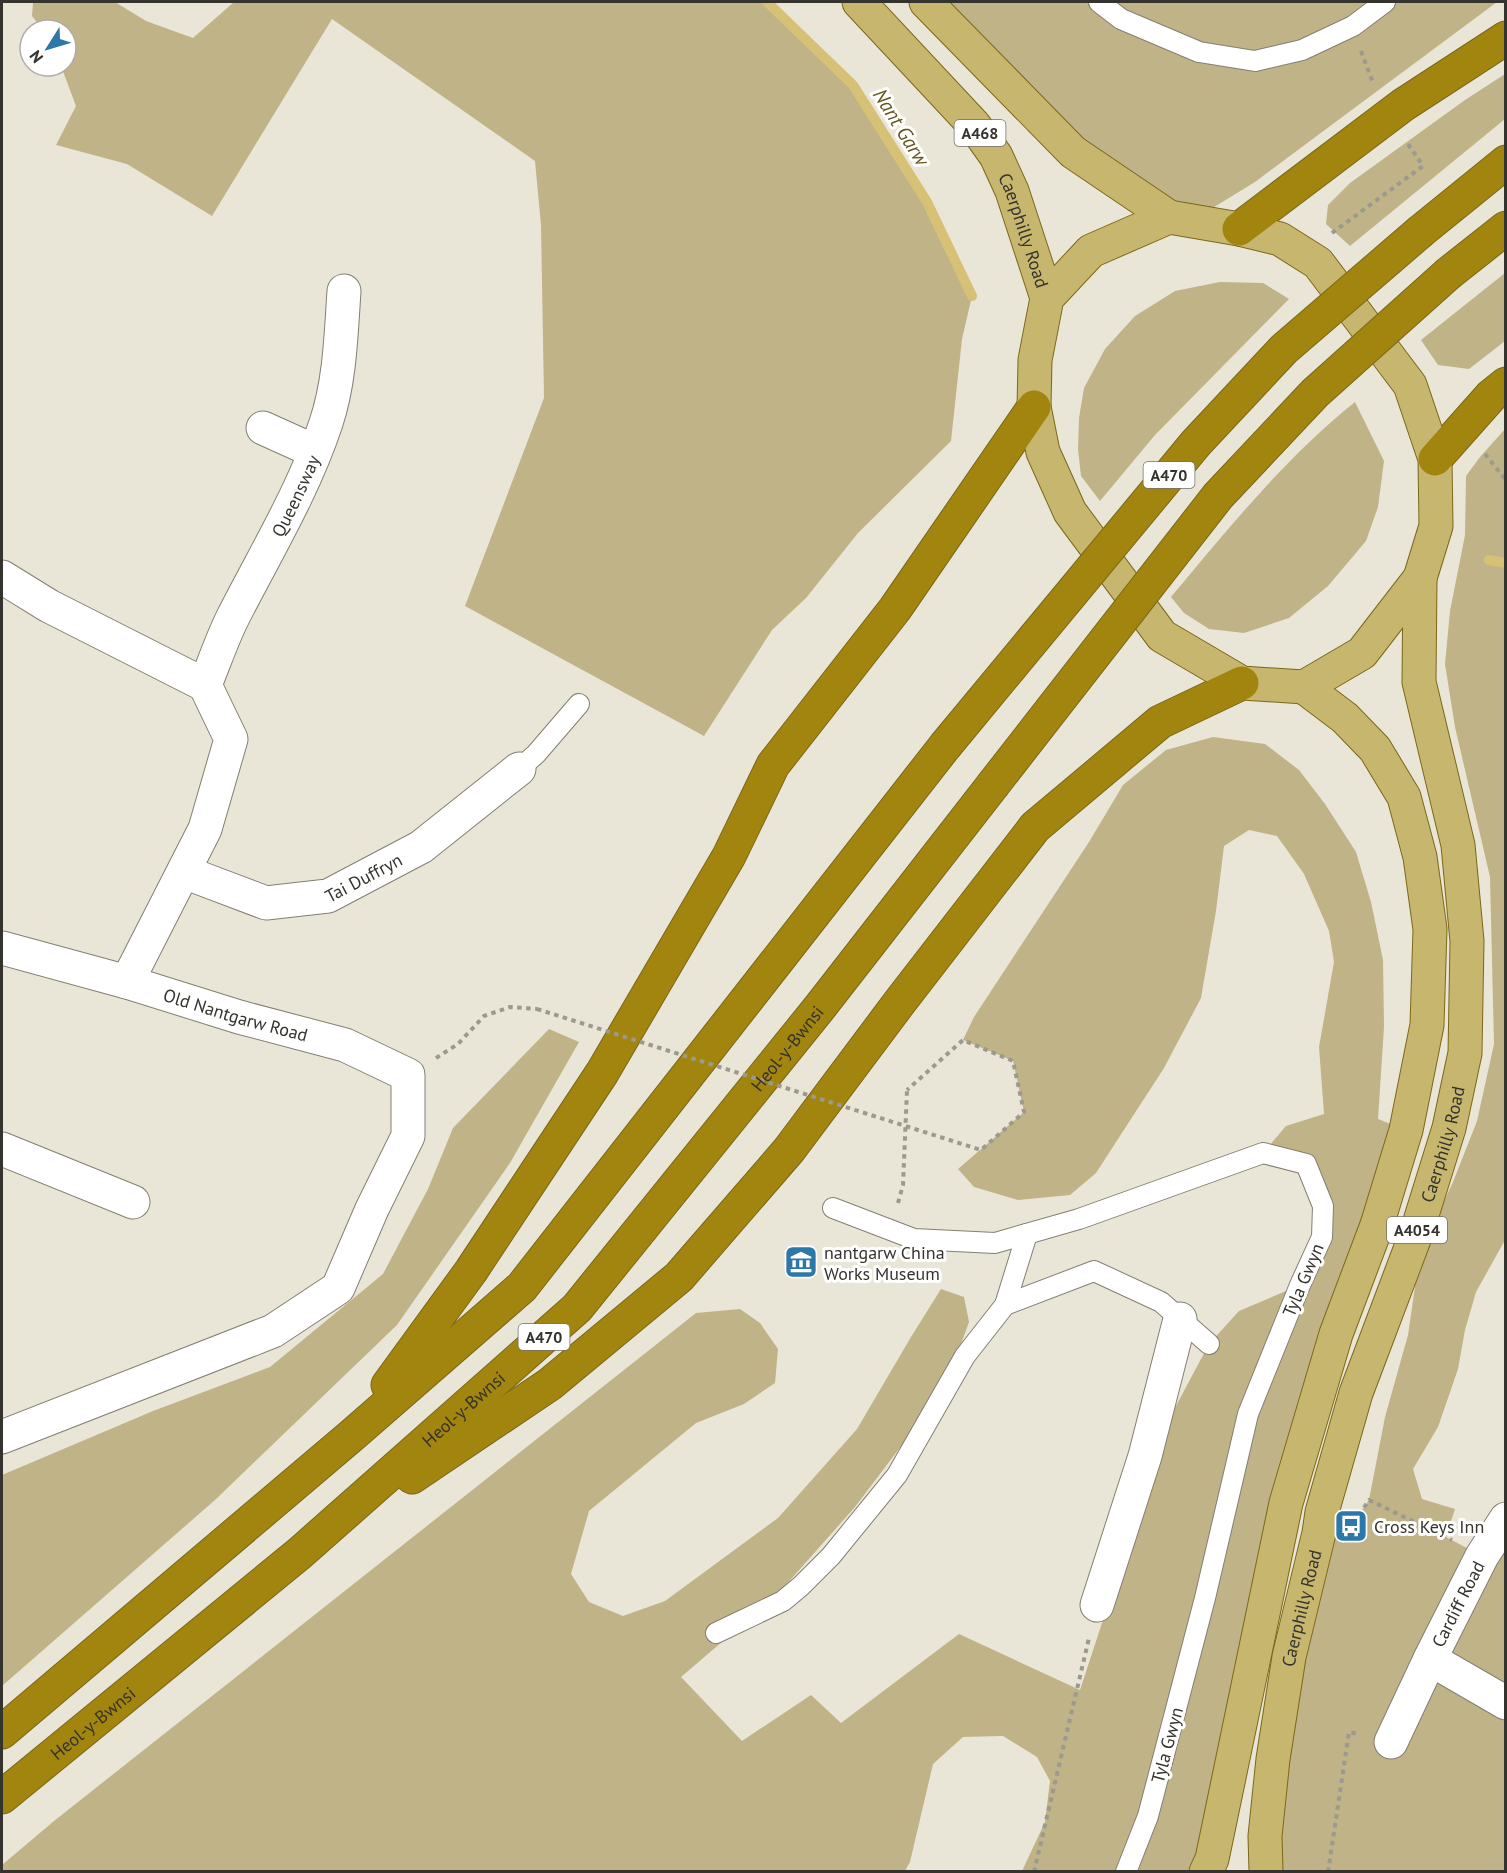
<svg xmlns="http://www.w3.org/2000/svg" width="1507" height="1873" viewBox="0 0 1507 1873" font-family="'PT Sans',sans-serif">
  <style>
    .green { fill: #c0b387 }
    .lines { fill: none; stroke-linecap: round; stroke-linejoin: round }
    .stream { stroke: #d7c176; stroke-width: 10 }
    .lane-casing { stroke: #837f72; stroke-width: 22 }
    .street-casing { stroke: #837f72; stroke-width: 35 }
    .primary-casing { stroke: #7b6819; stroke-width: 35 }
    .highway-casing { stroke: #7b6819; stroke-width: 35 }
    .path { stroke: #9c998e; stroke-width: 4; stroke-dasharray: 4.5 4.5; stroke-linecap: butt }
    .lane { stroke: #fff; stroke-width: 20 }
    .street { stroke: #fff; stroke-width: 33 }
    .primary { stroke: #c7b66e; stroke-width: 33 }
    .highway { stroke: #a1850e; stroke-width: 33 }
    .highway-bridge-casing { stroke: #7b6819; stroke-width: 35; stroke-linecap: butt }
    .path-bridge { stroke: #9c998e; stroke-width: 4; stroke-dasharray: 4.5 4.5; stroke-linecap: butt }
    .highway-bridge { stroke: #a1850e; stroke-width: 33 }
    .labels { text-anchor: middle; dominant-baseline: central; stroke-width: 6; stroke-linejoin: round; paint-order: stroke }
    .shield { fill: #fff; stroke: #72706c; stroke-width: 1.5 }
    .shield-label { font-size: 16px; font-weight: bold; fill: #35332d }
    .street-label { font-size: 18px; fill: #35332d; stroke: #fff }
    .poi-label { font-size: 18px; fill: #35332d; stroke: #fff; text-anchor: start }
    .water-label { font-size: 20px; font-style: italic; fill: #65561e; stroke: #fff }
  </style>
  <rect width="100%" height="100%" fill="#eae6d7"/>
  <g class="green">
    <path d="M33 2H115L146 21 193 38 234 2H767L853 85 927 202 972 296 962 339 951 441 858 533 806 598 772 630 704 736 465 606 544 398 541 225 535 161 332 19 212 216 127 164 56 145 76 106 61 66H66V30H43L32 16Z"/>
    <path d="M926 2H1497L1255 182 1193 220 1169 217Z"/>
    <path d="M1505 74V119L1350 246 1326 224 1328 205 1350 183 1465 100Z"/>
    <path d="M1505 273V341L1469 369 1438 365 1421 340Z"/>
    <path d="M1220 282 1263 283 1289 299 1155 435 1100 501 1081 476 1078 449 1079 418 1084 388 1105 349 1135 316 1175 291Z"/>
    <path d="M1355 402 1384 461 1378 507 1366 541 1328 586 1289 618 1244 633 1209 629 1184 613 1171 597C1228 529 1285 458 1355 402Z"/>
    <path d="M1505 429V1240L1476 1292 1465 1330 1458 1369 1438 1427 1413 1469 1422 1499 1455 1509 1446 1537 1482 1556 1505 1519V1871L1266 1872 1322 1512 1351 1526 1369 1500 1385 1417 1408 1335 1416 1280 1430 1231 1453 1182 1477 1121 1494 1044 1490 877 1455 727 1445 664 1450 611 1465 535 1466 476 1480 457Z"/>
    <path d="M1213 737 1265 744 1299 770 1325 804 1356 852 1371 902 1383 960 1384 1027 1378 1119 1406 1130 1336 1334 1206 1871H1022L1045 1822 1050 1781 1037 1757 1003 1736 963 1737 933 1764 910 1862 905 1871 2 1872V1865L54 1821 696 1313 740 1309 760 1323 778 1349 775 1383 744 1404 696 1423 589 1511 571 1574 589 1602 623 1616 665 1601 778 1518 857 1429 911 1337 941 1289 964 1297 969 1322 945 1388 855 1507 777 1595 681 1677 742 1741 811 1695 841 1723 959 1634 1080 1690 1169 1419 1209 1344 1239 1311 1300 1285 1322 1237 1306 1164 1263 1153 1286 1126 1324 1114 1319 1047 1334 962 1329 931 1304 874 1277 836 1249 830 1224 846 1216 911 1201 998 1164 1068 1096 1173 1070 1195 1018 1200 974 1187 958 1169 1024 1112 1013 1061 963 1040 974 1017 1089 842 1123 785 1166 750Z"/>
    <path d="M549 1029 579 1042 510 1163 397 1325 215 1500 2 1686V1475L153 1411 270 1367 383 1274 428 1189 453 1128Z"/>
  </g>
  <g class="lines">
    <g class="stream">
      <path d="M767 2 853 85 927 202 972 296"/>
      <path d="M1489 560 1506 563"/>
    </g>
    <g class="lane-casing">
      <g id="lane">
        <path d="M1099 2 1121 19 1199 52 1255 61 1302 50 1353 26 1385 2"/>
        <path d="M519 769 536 754 579 704"/>
        <path d="M833 1208 914 1239 995 1243 1079 1219 1263 1153 1306 1164 1323 1206 1322 1237 1300 1285 1248 1414 1205 1598 1148 1816 1126 1872"/>
        <path d="M1005 1305 1094 1271 1161 1302 1209 1344"/>
        <path d="M716 1633 783 1601 801 1586 831 1556 897 1475 965 1356 1005 1305 1027 1234"/>
      </g>
    </g>
    <g class="street-casing">
      <g id="street">
        <path d="M263 428 314 451"/>
        <path d="M2 577 49 606 205 685 231 739 205 829 127 982"/>
        <path id="s1" d="M205 685C214 663 222 639 233 617 265 554 303 492 326 423 340 381 341 335 344 291"/>
        <path id="s2" d="M184 872 266 903 328 896 421 847 519 769"/>
        <path id="s3" d="M2 948 127 982 239 1017 345 1045 408 1075V1136L372 1209 338 1288 273 1331 2 1437"/>
        <path d="M2 1149 133 1202"/>
        <path d="M1506 1519 1482 1556 1430 1659 1506 1703"/>
        <path d="M1097 1605 1145 1456 1180 1319"/>
        <path d="M1391 1742 1430 1659"/>
      </g>
    </g>
    <g class="primary-casing">
      <g id="primary">
        <path id="s4" d="M859 2 974 125 996 156 1012 191 1047 298"/>
        <path d="M926 2 1073 152 1169 217"/>
        <path d="M1169 217 1239 229 1280 239 1318 263 1410 385 1435 459 1436 526 1420 578 1362 653 1304 687 1242 683 1162 636 1070 512 1043 452 1034 407 1035 360 1047 298 1091 251Z"/>
        <path d="M1206 1872 1212 1859 1286 1503 1336 1334 1377 1225 1406 1130 1427 1025 1430 929 1420 857 1404 797 1375 749 1345 718 1304 687"/>
        <path id="s5" d="M1266 1872 1265 1836 1273 1759 1289 1657 1319 1533 1322 1512 1356 1393 1416 1234 1449 1128 1465 1053 1467 941 1458 845 1419 682 1420 578"/>
      </g>
    </g>
    <g class="highway-casing">
      <g id="highway">
        <path d="M1239 229 1403 105 1506 38"/>
        <path d="M1421 231 1506 162"/>
        <path d="M1449 273 1506 228"/>
        <path d="M1435 459 1491 396 1506 384"/>
        <path d="M388 1385 471 1271 602 1073 729 856 773 765 895 609 1034 407"/>
        <path d="M412 1477 550 1384 679 1277 789 1150 899 1003 1035 827 1160 722 1242 683"/>
        <path d="M2 1732 350 1437 522 1287 945 746"/>
        <path id="s6" d="M2 1797 300 1553 577 1308 820 1007 992 786"/>
      </g>
    </g>
    <g class="path">
      <path d="M1361 51 1373 83"/>
      <path d="M1332 233 1423 166 1408 144"/>
      <path d="M1485 454 1506 480"/>
      <path d="M436 1058 458 1044 484 1016 510 1007 537 1009"/>
      <path d="M898 1203 903 1185 907 1090"/>
      <path d="M1359 1515 1369 1500 1452 1540"/>
      <path d="M1034 1872 1089 1638"/>
      <path d="M1328 1872 1349 1732 1358 1734"/>
    </g>
    <use href="#lane" class="lane"/>
    <use href="#street" class="street"/>
    <use href="#primary" class="primary"/>
    <use href="#highway" class="highway"/>
    <g class="highway-bridge-casing">
      <g id="highway-bridge">
        <path d="M945 746 1196 443 1284 349 1421 231"/>
        <path d="M992 786 1218 496 1315 393 1449 273"/>
      </g>
    </g>
    <path class="path-bridge" d="M537 1009 981 1150 1024 1112 1013 1061 963 1040 907 1090"/>
    <use href="#highway-bridge" class="highway-bridge"/>
  </g>
  <defs>
    <g id="museum-square" transform="scale(1.725)"><rect x="-9" y="-9" width="18" height="18" rx="4" fill="#2e77aa" stroke="#fff"/><path d="M0-6L6-3V-2H-6V-3ZM-5-1h2V3h-2ZM-1-1h2V3h-2ZM3-1h2V3H3ZM-6 4H6V6H-6Z" fill="#fff"/></g>
    <g id="bus-square" transform="scale(1.725)"><rect x="-9" y="-9" width="18" height="18" rx="4" fill="#2e77aa" stroke="#fff"/><path d="M-5-6H5V4H4V6H2V4H-2V6H-4V4H-5ZM-3.5-4V0h7V-4ZM-3.5 1.2v1.5H-2V1.2ZM2 1.2v1.5H3.5V1.2Z" fill="#fff"/></g>
  </defs>
  <g fill-rule="evenodd">
    <use href="#museum-square" x="801" y="1262"/>
    <use href="#bus-square" x="1351" y="1526"/>
  </g>
  <g class="labels">
    <g class="shield">
      <rect x="954.5" y="120" width="51" height="26" rx="4.5"/>
      <rect x="1143.5" y="462" width="51" height="26" rx="4.5"/>
      <rect x="1387" y="1217" width="60" height="26" rx="4.5"/>
      <rect x="518.5" y="1324" width="51" height="26" rx="4.5"/>
    </g>
    <g class="shield-label">
      <text x="980" y="133">A468</text>
      <text x="1169" y="475">A470</text>
      <text x="1417" y="1230">A4054</text>
      <text x="544" y="1337">A470</text>
    </g>
    <g class="street-label">
      <text stroke="none"><textPath href="#s4" startOffset="286">Caerphilly Road</textPath></text>
      <text stroke="none"><textPath href="#s1" startOffset="210">Queensway</textPath></text>
      <text stroke="none"><textPath href="#s2" startOffset="190">Tai Duffryn</textPath></text>
      <text stroke="none"><textPath href="#s3" startOffset="243">Old Nantgarw Road</textPath></text>
      <text stroke="none"><textPath href="#s6" startOffset="1089">Heol-y-Bwnsi</textPath></text>
      <text stroke="none"><textPath href="#s5" startOffset="753">Caerphilly Road</textPath></text>
      <text transform="translate(1303 1280) rotate(-67)">Tyla Gwyn</text>
      <text stroke="none"><textPath href="#s6" startOffset="603">Heol-y-Bwnsi</textPath></text>
      <text transform="translate(1458 1604) rotate(-63)">Cardiff Road</text>
      <text stroke="none"><textPath href="#s5" startOffset="267">Caerphilly Road</textPath></text>
      <text stroke="none"><textPath href="#s6" startOffset="117">Heol-y-Bwnsi</textPath></text>
      <text transform="translate(1167 1745) rotate(-75)">Tyla Gwyn</text>
    </g>
    <g class="poi-label">
      <text x="824" y="1252">nantgarw China<tspan x="824" dy="21">Works Museum</tspan></text>
      <text x="1374" y="1526">Cross Keys Inn</text>
    </g>
    <g class="water-label">
      <text transform="translate(901 127) rotate(58)">Nant Garw</text>
    </g>
  </g>
  <rect width="1507" height="1873" fill="none" stroke="#35332d" stroke-width="6"/>
  <g transform="translate(48 48) rotate(233)"><circle r="28" fill="#ffffff" stroke="#aeadab" stroke-width="1.5"/>
  <path d="M0-4.5L10 22L0 15L-10 22Z" fill="#2e77aa"/>
  <text y="-9" font-size="16" font-weight="bold" text-anchor="middle" fill="#35332d">N</text>
  </g>
</svg>
